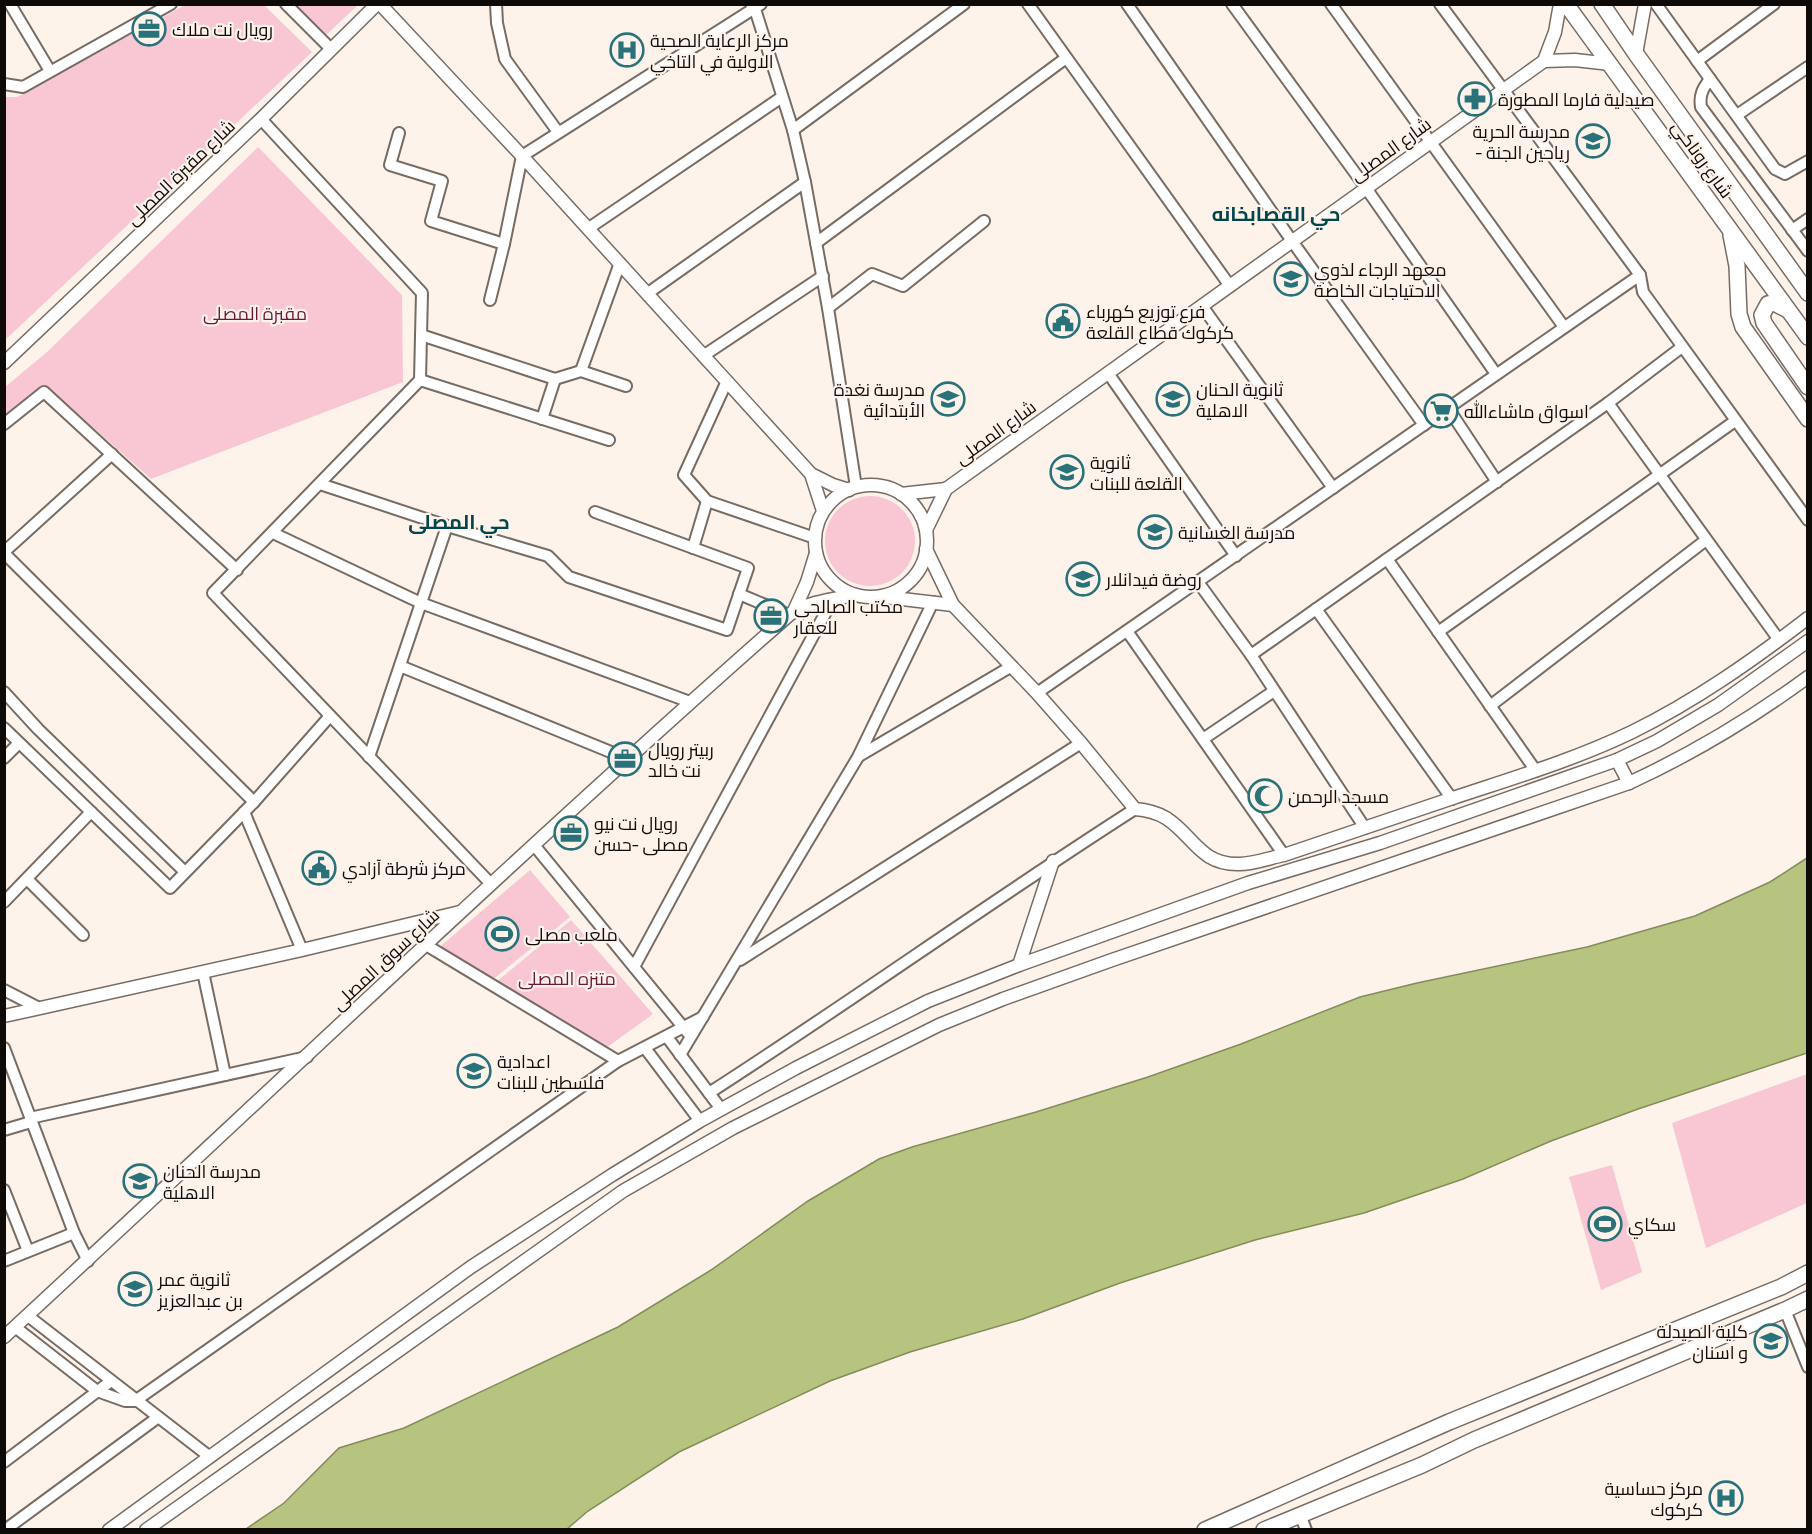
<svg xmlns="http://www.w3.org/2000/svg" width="1812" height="1534" viewBox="0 0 1812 1534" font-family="Barlow,Cairo,sans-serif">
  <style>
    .green { fill: #f9c6d3 }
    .water { fill: #b6c47f; stroke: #848c5b; stroke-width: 1.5 }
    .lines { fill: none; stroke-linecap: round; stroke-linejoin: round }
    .minor-casing { stroke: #776c64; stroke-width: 14 }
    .tertiary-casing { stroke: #776c64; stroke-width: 15 }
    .primary-casing { stroke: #776c64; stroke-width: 18 }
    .minor { stroke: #fff; stroke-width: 10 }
    .tertiary { stroke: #fff; stroke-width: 12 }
    .primary { stroke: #fff; stroke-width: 15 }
    .labels { text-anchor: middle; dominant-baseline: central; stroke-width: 4.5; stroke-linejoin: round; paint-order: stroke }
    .poi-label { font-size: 18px; fill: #0e0a08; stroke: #fdf3eb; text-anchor: start }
    .street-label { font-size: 18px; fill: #0e0a08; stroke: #fdf3eb }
    .park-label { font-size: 18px; fill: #6c1638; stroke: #fdf3eb }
    .neighbourhood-label { font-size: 20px; font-weight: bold; fill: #02454b; stroke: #fdf3eb }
  </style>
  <rect width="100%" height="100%" fill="#fdf3eb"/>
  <g class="green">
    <path d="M185 5H264L312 52 5 340V97H17Z"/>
    <path d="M293 5H358L326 35Z"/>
    <path d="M258 147 402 295 403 382 151 479 47 386 5 419V387L47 352Z"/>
    <circle cx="870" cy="541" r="45"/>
    <path d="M530 870 570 917 491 981 436 950Z"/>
    <path d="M571 920 653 1014 602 1051 495 983Z"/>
    <path d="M1807 1074V1203L1706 1248 1672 1123Z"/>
    <path d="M1612 1165 1642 1272 1601 1290 1569 1177Z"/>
  </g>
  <path class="water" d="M1807 858V1053L1638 1109 1551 1141 1463 1179 1364 1213 1255 1240 1120 1283 1023 1319 910 1352 830 1381 679 1452 588 1511 567 1529H246L284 1503 339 1448 404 1428 618 1327 711 1270 808 1201 879 1159 912 1147 1036 1112 1148 1077 1241 1044 1360 997 1417 983 1587 947 1695 916 1770 882Z"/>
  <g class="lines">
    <g class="minor-casing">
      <g id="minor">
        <path d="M10 4 50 71"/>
        <path d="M286 4 331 49"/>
        <path d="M496 4 497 23 505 59 558 132"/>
        <path d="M751 4 755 9 793 130 805 182 828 308 856 487"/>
        <path d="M1028 4 1230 286"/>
        <path d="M1127 4 1292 241 1424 425"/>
        <path d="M1232 4 1366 188 1496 374"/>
        <path d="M1331 4 1564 327"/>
        <path d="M1440 4 1640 275 1643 292 1808 520"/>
        <path d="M1656 4 1775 169 1785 174 1808 161"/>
        <path d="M1697 61 1774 4"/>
        <path d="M1710 79C1703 88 1699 95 1701 107L1808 251"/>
        <path d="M4 84 23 87 171 4"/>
        <path d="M1737 115 1808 67"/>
        <path d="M261 119 422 293 420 380 213 593 491 884"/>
        <path d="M793 130 964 4"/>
        <path d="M399 133 390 165 442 181 431 221 504 244"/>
        <path d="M589 228 782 97"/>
        <path d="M1792 230 1808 219"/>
        <path d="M816 243 1066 58"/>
        <path d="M648 293 805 182"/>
        <path d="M490 300 504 244 522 156 761 4"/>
        <path d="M1202 306 1333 488"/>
        <path d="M828 308 872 274 903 286 984 221"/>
        <path d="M421 335 555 379 581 371 626 386"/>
        <path d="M703 356 823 276"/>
        <path d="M581 371 620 263"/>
        <path d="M1108 373 1236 556"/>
        <path d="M420 380 609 440"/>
        <path d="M727 381 684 475 707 501 815 538"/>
        <path d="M1608 403 1779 640"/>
        <path d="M1448 408 1497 482"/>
        <path d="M542 419 555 379"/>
        <path d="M4 424 44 392 237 570"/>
        <path d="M320 484 447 526 548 556 569 577 727 630 748 568 595 512"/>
        <path d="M273 533 421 603 690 702"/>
        <path d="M693 548 707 501"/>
        <path d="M4 552 112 454"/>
        <path d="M4 553 254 802"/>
        <path d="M1387 559 1536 771"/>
        <path d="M1198 582 1251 655 1365 828"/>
        <path d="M739 594 789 615"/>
        <path d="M1316 609 1452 799"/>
        <path d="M1127 631 1284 855"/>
        <path d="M1438 632 1735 421"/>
        <path d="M1251 655 1608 403 1682 347"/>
        <path d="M400 666 628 759"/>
        <path d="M4 692 38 729 185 872"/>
        <path d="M1037 693 1640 275"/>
        <path d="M1490 706 1706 540"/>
        <path d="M4 728 170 888 254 802 330 716"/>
        <path d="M1203 739 1274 691"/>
        <path d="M859 756 1012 666"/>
        <path d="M369 757 447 526"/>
        <path d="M4 758 19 743"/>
        <path d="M244 812 302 950"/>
        <path d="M534 845 688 1033"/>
        <path d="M27 879 83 935"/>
        <path d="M4 902 91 812"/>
        <path d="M426 945 618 1061"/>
        <path d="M740 960 1081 743"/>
        <path d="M634 967 833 599"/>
        <path d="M203 972 225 1075"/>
        <path d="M4 990 39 1008"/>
        <path d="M667 1037 721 1109"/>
        <path d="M4 1048 74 1233 88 1261"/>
        <path d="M645 1048 700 1121"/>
        <path d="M680 1055 858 757 933 602"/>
        <path d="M709 1093C852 1001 991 901 1135 809"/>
        <path d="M30 1118 307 1057"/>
        <path d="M4 1130 31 1122"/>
        <path d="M4 1190 28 1251"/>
        <path d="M4 1261 74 1233"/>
        <path d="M1785 1310 1808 1367"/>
        <path d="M28 1316 210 1457"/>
        <path d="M15 1327 97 1391 125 1401H135L618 1061 703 1017"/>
        <path d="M4 1462 111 1381"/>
        <path d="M1300 1514 1306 1530"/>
        <path d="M5 1530 157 1418"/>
      </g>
    </g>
    <g class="tertiary-casing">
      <g id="tertiary">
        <path d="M380 4 522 156 811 474 833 485 849 490"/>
        <path d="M1636 54 1645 4"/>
        <path d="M1544 61 1575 60 1610 64"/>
        <path d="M4 363 261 119 377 4"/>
        <path d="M811 474 823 511"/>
        <circle cx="871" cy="541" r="56"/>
        <path d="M901 494 946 489"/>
        <path d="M926 530 946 489 1544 61 1555 32 1560 4"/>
        <path d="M926 549 953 605 1037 693 1081 743 1135 809C1146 810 1156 812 1166 818 1193 835 1200 865 1239 864 1254 864 1269 858 1284 855 1341 836 1397 817 1453 798 1513 778 1574 760 1632 732 1695 701 1752 661 1808 618"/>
        <path d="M885 597 953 605"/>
        <path d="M794 611 807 582 816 553"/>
        <path d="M1617 760 1629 783"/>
        <path d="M1019 965 1053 861"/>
        <path d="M4 1016 302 950 460 912"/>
        <path d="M4 1337C265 1096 522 850 789 615 806 602 834 599 855 595"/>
        <path d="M109 1530 471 1267 612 1175 700 1121 796 1068 928 1001 1019 965 1248 883 1380 843 1617 760 1657 741 1718 705 1808 641"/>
        <path d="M146 1530 623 1191 733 1128 939 1025 1003 999 1112 960 1629 783C1692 754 1752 718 1808 677"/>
      </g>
    </g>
    <g class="primary-casing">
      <g id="primary">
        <path d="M1566 4 1808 337"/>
        <path d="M1602 4 1636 54 1808 293"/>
        <path d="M1731 235 1737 266 1739 314 1743 327 1808 419"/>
        <path d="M1788 310 1774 303 1768 304 1762 315 1764 323 1808 387"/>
        <path d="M1205 1530 1449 1422 1781 1287 1808 1273"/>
        <path d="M1264 1530 1422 1465 1474 1440 1785 1310 1808 1299"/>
      </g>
    </g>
    <use href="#minor" class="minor"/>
    <use href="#tertiary" class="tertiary"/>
    <use href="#primary" class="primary"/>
  </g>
  <defs>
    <g id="office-ring" transform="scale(1.725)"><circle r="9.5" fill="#fdf3eb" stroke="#29727a" stroke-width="1.5"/><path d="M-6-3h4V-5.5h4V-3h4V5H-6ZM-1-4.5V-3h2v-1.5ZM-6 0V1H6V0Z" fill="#29727a"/></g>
    <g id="hospital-ring" transform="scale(1.725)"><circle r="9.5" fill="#fdf3eb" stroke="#29727a" stroke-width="1.5"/><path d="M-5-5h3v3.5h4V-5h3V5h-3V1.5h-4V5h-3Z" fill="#29727a"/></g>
    <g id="pharmacy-ring" transform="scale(1.725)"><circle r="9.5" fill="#fdf3eb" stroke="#29727a" stroke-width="1.5"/><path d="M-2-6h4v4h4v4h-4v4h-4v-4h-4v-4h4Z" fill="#29727a"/></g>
    <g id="school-ring" transform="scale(1.725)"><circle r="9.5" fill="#fdf3eb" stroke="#29727a" stroke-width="1.5"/><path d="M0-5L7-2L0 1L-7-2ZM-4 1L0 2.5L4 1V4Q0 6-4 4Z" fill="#29727a"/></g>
    <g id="civic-ring" transform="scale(1.725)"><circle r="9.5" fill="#fdf3eb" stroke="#29727a" stroke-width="1.5"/><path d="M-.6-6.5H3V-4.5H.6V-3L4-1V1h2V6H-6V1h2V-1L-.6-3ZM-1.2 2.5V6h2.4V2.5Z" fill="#29727a"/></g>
    <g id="supermarket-ring" transform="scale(1.725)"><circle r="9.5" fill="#fdf3eb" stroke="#29727a" stroke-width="1.5"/><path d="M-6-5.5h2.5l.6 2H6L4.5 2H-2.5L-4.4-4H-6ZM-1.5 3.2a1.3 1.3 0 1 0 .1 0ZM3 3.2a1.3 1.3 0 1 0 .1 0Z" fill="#29727a"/></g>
    <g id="mosque-ring" transform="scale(1.725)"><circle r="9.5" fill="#fdf3eb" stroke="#29727a" stroke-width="1.5"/><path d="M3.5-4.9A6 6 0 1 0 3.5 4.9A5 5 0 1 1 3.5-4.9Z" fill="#29727a"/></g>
    <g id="stadium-ring" transform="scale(1.725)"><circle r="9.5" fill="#fdf3eb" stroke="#29727a" stroke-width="1.5"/><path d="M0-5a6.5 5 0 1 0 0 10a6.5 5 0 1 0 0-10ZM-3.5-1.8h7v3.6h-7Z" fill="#29727a"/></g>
    <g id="university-ring" transform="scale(1.725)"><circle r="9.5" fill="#fdf3eb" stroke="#29727a" stroke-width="1.5"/><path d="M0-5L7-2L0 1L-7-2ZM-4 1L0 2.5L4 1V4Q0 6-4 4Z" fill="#29727a"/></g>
  </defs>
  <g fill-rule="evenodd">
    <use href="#office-ring" x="149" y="29"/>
    <use href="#hospital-ring" x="627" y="50"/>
    <use href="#pharmacy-ring" x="1475" y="99"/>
    <use href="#school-ring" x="1593" y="141"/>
    <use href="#school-ring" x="1291" y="279"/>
    <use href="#civic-ring" x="1063" y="321"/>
    <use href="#school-ring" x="948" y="399"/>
    <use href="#school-ring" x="1173" y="399"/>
    <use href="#supermarket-ring" x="1441" y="411"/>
    <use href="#school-ring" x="1067" y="472"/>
    <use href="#school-ring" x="1155" y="532"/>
    <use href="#school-ring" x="1083" y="579"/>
    <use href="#office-ring" x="771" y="616"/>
    <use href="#office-ring" x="625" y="759"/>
    <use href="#mosque-ring" x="1265" y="796"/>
    <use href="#office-ring" x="571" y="833"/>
    <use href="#civic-ring" x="319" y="868"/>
    <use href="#stadium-ring" x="502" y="934"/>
    <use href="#school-ring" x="474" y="1071"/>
    <use href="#school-ring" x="140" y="1181"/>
    <use href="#stadium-ring" x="1605" y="1224"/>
    <use href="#school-ring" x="135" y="1289"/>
    <use href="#university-ring" x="1771" y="1341"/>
    <use href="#hospital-ring" x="1726" y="1498"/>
  </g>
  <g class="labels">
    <g class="poi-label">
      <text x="172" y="29">رويال نت ملاك</text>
      <text x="650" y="40">مركز الرعاية الصحية<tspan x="650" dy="21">الاولية في التاخي</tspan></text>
      <text x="1498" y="99">صيدلية فارما المطورة</text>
      <text x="1570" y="131" text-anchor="end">مدرسة الحرية<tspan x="1570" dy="21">- رياحين الجنة</tspan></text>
      <text x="1314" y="269">معهد الرجاء لذوي<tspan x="1314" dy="21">الاحتياجات الخاصة</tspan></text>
      <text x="1086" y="311">فرع توزيع كهرباء<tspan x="1086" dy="21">كركوك قطاع القلعة</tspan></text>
      <text x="925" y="389" text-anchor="end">مدرسة نغدة<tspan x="925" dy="21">الأبتدائية</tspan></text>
      <text x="1196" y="389">ثانوية الحنان<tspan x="1196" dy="21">الاهلية</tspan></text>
      <text x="1464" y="411">اسواق ماشاءالله</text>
      <text x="1090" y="462">ثانوية<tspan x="1090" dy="21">القلعة للبنات</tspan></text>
      <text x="1178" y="532">مدرسة الغسانية</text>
      <text x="1106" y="579">روضة فيدانلار</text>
      <text x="794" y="606">مكتب الصالحي<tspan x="794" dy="21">للعقار</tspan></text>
      <text x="648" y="749">ربيتر رويال<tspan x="648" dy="21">نت خالد</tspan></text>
      <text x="1288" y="796">مسجد الرحمن</text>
      <text x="594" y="823">رويال نت نيو<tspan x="594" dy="21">مصلى -حسن</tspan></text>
      <text x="342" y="868">مركز شرطة آزادي</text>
      <text x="525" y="934">ملعب مصلى</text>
      <text x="497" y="1061">اعدادية<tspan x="497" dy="21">فلسطين للبنات</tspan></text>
      <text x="163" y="1171">مدرسة الحنان<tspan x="163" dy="21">الاهلية</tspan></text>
      <text x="1628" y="1224">سكاي</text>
      <text x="158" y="1279">ثانوية عمر<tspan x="158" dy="21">بن عبدالعزيز</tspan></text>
      <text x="1748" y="1331" text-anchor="end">كلية الصيدلة<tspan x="1748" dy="21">و اسنان</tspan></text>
      <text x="1703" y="1488" text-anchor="end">مركز حساسية<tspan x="1703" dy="21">كركوك</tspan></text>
    </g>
    <g class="street-label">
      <text transform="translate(1390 149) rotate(-36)">شارع المصلى</text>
      <text transform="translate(1703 159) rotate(54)">شارع روناكي</text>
      <text transform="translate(180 172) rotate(-44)">شارع مقبرة المصلى</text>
      <text transform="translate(995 432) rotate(-36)">شارع المصلى</text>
      <text transform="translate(385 959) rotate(-43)">شارع سوق المصلى</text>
    </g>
    <g class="park-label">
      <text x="255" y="313">مقبرة المصلى</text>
      <text x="567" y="978">متنزه المصلى</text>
    </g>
    <g class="neighbourhood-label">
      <text x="1276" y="213">حي القصابخانه</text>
      <text x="459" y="521">حي المصلى</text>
    </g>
  </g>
  <rect width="1812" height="1534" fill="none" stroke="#0e0a08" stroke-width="12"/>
</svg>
